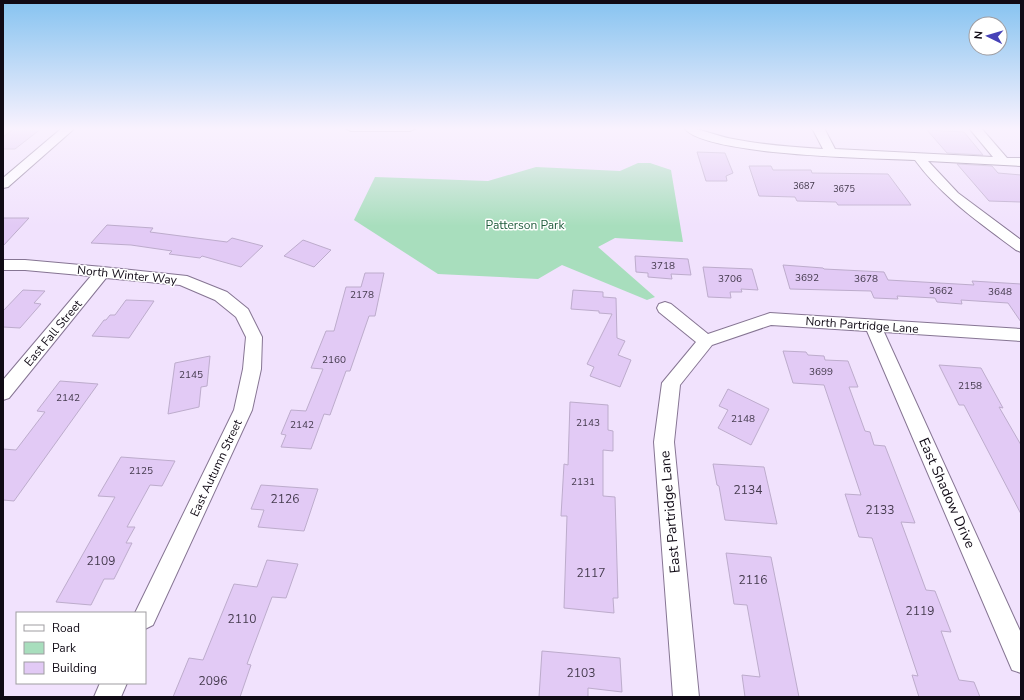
<svg xmlns="http://www.w3.org/2000/svg" width="1024" height="700" viewBox="0 0 1024 700" font-family="'Nunito Sans',sans-serif">
  <style>
    .green { fill: #a8debd }
    .building { fill: #e2caf5; stroke: #bdaccc }
    .lines { fill: none; stroke-linecap: round; stroke-linejoin: round }
    .minor-casing { stroke: #867593; stroke-width: 2 }
    .minor { fill: #fff; fill-rule: evenodd }
    .labels { text-anchor: middle; dominant-baseline: central; stroke-width: 3; stroke-linejoin: round; paint-order: stroke }
    .far-number-label { font-size: 9px; fill: #443a4d }
    .number-label { font-size: 10px; fill: #443a4d }
    .park-label { font-size: 12px; fill: #1f5b3c; stroke: #fff }
    .street-label { font-size: 12px; fill: #100a15; stroke: #fff }
    .near-number-label { font-size: 12px; fill: #443a4d }
    .near-street-label { font-size: 14px; fill: #100a15; stroke: #fff }
  </style>
  <rect width="100%" height="100%" fill="#f1e2fd"/>
  <path class="green" d="M638 163H650L671 170 683 242 615 238 598 247 655 297 647 300 562 265 538 279 438 274 354 220 375 177 488 181 536 167 620 171Z"/>
  <g class="building">
    <path d="M15 128H42L15 149H3V137Z"/>
    <path d="M927 130 964 132 983 155 947 153Z"/>
    <path d="M697 152 725 153 733 173 726 176 727 181H706Z"/>
    <path d="M957 164 992 166 998 173 1021 175V202L989 201Z"/>
    <path d="M749 166H771L773 170H811L812 173 888 174 911 205H838L836 202 797 201 795 197 759 196Z"/>
    <path d="M3 218H29L3 246Z"/>
    <path d="M107 225 153 228 150 232 227 242 232 238 263 246 241 267 202 256 200 258 169 254 172 251 131 245 91 243Z"/>
    <path d="M303 240 331 250 314 267 284 256Z"/>
    <path d="M635 256 688 259 691 275 671 274 672 279 648 277V273L636 272Z"/>
    <path d="M783 265 823 268 824 269 884 272 888 280 974 285 972 281 1021 284V322L1008 303 961 300 962 304 937 302 935 298 897 296 898 299 874 298 871 291 790 289Z"/>
    <path d="M703 267 752 269 758 290 741 289 742 292H730L731 298 708 297Z"/>
    <path d="M365 273H384L375 316H369L350 371H346L330 415 324 414 311 449 281 447 286 435 281 434 291 410 306 411 323 369 311 368 326 331H334L346 287H361Z"/>
    <path d="M23 290 45 291 34 303 41 304 20 328 3 327V311Z"/>
    <path d="M573 290 603 292V297L616 298 617 338 625 341 618 355 631 360 620 387 590 376 594 367 587 364 612 314 599 313V311L571 309Z"/>
    <path d="M126 300 154 301 129 338 92 336 104 320H106L110 315H115Z"/>
    <path d="M783 351 806 352 808 355 824 356 825 360 848 361 858 387H849L865 431 870 432 874 445 885 446 915 523 901 522 926 590 935 591 951 632 941 631 959 680 974 682 980 697H919L912 675 918 676 872 538 859 537 845 494 861 495 824 385 793 383Z"/>
    <path d="M210 356 207 386 201 387 199 407 168 414 175 363Z"/>
    <path d="M939 365 981 368 1003 408 999 407 1021 445V514L964 405H959Z"/>
    <path d="M60 381 98 384 14 501 3 500V449L16 450 45 412 37 411Z"/>
    <path d="M728 389 769 409 751 445 718 428 728 410 719 406Z"/>
    <path d="M570 402 608 405V430L613 431V451L603 450V496L615 497 618 598H613L614 613 564 608 567 516H561L564 464 568 465Z"/>
    <path d="M121 457 175 461 162 486 150 485 127 527H135L126 543H132L114 579H104L91 605 56 602 115 497 98 496Z"/>
    <path d="M713 464 764 467 777 524 725 520 719 486 717 485Z"/>
    <path d="M261 485 318 489 304 531 258 527 264 510 251 509Z"/>
    <path d="M726 553 771 557 799 697H745L742 675 760 677 747 605 734 604Z"/>
    <path d="M267 560 298 564 286 598 272 597 247 664 251 665 240 697H173L189 658 203 660 234 584 257 587Z"/>
    <path d="M542 651 620 658 622 692 588 688V697H539Z"/>
  </g>
  <g class="lines">
    <g class="minor-casing">
      <g id="minor">
        <path d="M62 128H75L8 187 3 188V178Z"/>
        <path d="M345 128H416L410 131H351Z"/>
        <path d="M684 128C702 128 715 136 733 139 763 145 792 147 823 149L812 128H824L835 149 993 157 969 128H981L1007 158H1021V166L928 161 958 193 1021 240V252L1016 250C980 223 942 197 915 160 875 158 705 156 684 128Z"/>
        <path d="M3 260H25L103 267 187 276 227 292 248 309 262 337 261 369 252 410 153 625 145 629V613H135L234 410 243 369 246 337 236 317 215 300 180 285 106 278 9 398 3 400V380L91 276 25 270H3Z"/>
        <path d="M665 302 671 304 708 334 770 313 1021 329V341L884 332 1021 633V673L1012 670 867 331 771 325 712 345 680 385 674 442 699 697H673L654 442 662 383 696 342 659 312 657 308 659 304Z"/>
        <path d="M100 683H127L121 697H94Z"/>
      </g>
    </g>
    <use href="#minor" class="minor"/>
  </g>
  <linearGradient id="sky" x2="0" y2="1"><stop stop-color="#86c3f0"/><stop offset="0.57" stop-color="#f9f2fe"/><stop offset="1" stop-color="#f9f2fe" stop-opacity="0"/></linearGradient>
  <rect width="1024" height="226" fill="url(#sky)"/>
  <g class="labels">
    <g class="far-number-label">
      <text x="804" y="186">3687</text>
      <text x="844" y="189">3675</text>
    </g>
    <g class="number-label">
      <text x="663" y="266">3718</text>
      <text x="807" y="278">3692</text>
      <text x="730" y="279">3706</text>
      <text x="866" y="279">3678</text>
      <text x="941" y="291">3662</text>
      <text x="1000" y="292">3648</text>
      <text x="362" y="295">2178</text>
      <text x="334" y="360">2160</text>
      <text x="821" y="372">3699</text>
      <text x="191" y="375">2145</text>
      <text x="970" y="386">2158</text>
      <text x="68" y="398">2142</text>
      <text x="743" y="419">2148</text>
      <text x="588" y="423">2143</text>
      <text x="302" y="425">2142</text>
      <text x="141" y="471">2125</text>
      <text x="583" y="482">2131</text>
    </g>
    <g class="park-label">
      <text x="525" y="225">Patterson Park</text>
    </g>
    <g class="street-label">
      <text transform="translate(127 275) rotate(6)">North Winter Way</text>
      <text transform="translate(862 325) rotate(4)">North Partridge Lane</text>
      <text transform="translate(53 333) rotate(-50)">East Fall Street</text>
      <text transform="translate(216 468) rotate(-65)">East Autumn Street</text>
    </g>
    <g class="near-number-label">
      <text x="748" y="490">2134</text>
      <text x="285" y="499">2126</text>
      <text x="880" y="510">2133</text>
      <text x="101" y="561">2109</text>
      <text x="591" y="573">2117</text>
      <text x="753" y="580">2116</text>
      <text x="920" y="611">2119</text>
      <text x="242" y="619">2110</text>
      <text x="581" y="673">2103</text>
      <text x="213" y="681">2096</text>
    </g>
    <g class="near-street-label">
      <text transform="translate(947 493) rotate(66)">East Shadow Drive</text>
      <text transform="translate(670 512) rotate(-95)">East Partridge Lane</text>
    </g>
  </g>
  <rect width="1024" height="700" fill="none" stroke="#100a15" stroke-width="8"/>
  <rect x="16" y="612" width="130" height="72" fill="#ffffff" stroke="#9f9da1"/>
  <rect x="24" y="625" width="20" height="6" fill="#ffffff" stroke="#9f9da1"/>
  <text x="52" y="632" font-size="12" fill="#100a15">Road</text>
  <rect x="24" y="642" width="20" height="12" fill="#a8debd" stroke="#9f9da1"/>
  <text x="52" y="652" font-size="12" fill="#100a15">Park</text>
  <rect x="24" y="662" width="20" height="12" fill="#e2caf5" stroke="#9f9da1"/>
  <text x="52" y="672" font-size="12" fill="#100a15">Building</text>
  <g transform="translate(988 36) rotate(275)"><circle r="19" fill="#ffffff" stroke="#9f9da1"/>
  <path d="M0-3L7 15L0 10L-7 15Z" fill="#4641b7"/>
  <text y="-6" font-size="11" font-weight="bold" text-anchor="middle" fill="#100a15">N</text>
  </g>
</svg>
